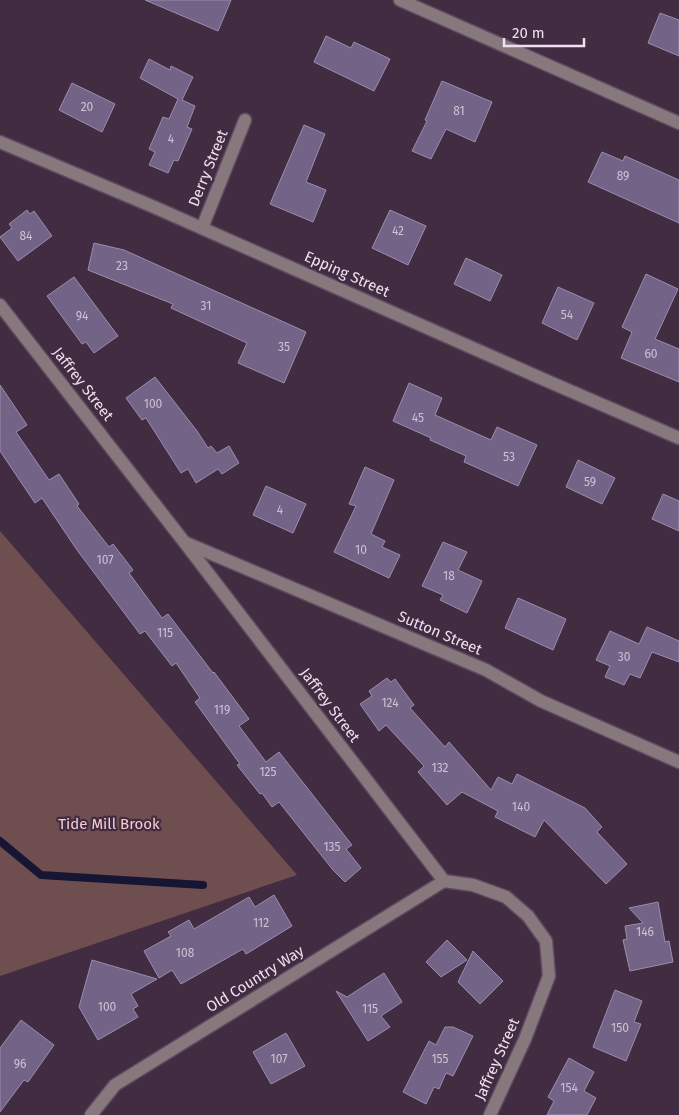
<svg xmlns="http://www.w3.org/2000/svg" width="679" height="1115" viewBox="0 0 679 1115" font-family="'Fira Sans',sans-serif">
  <style>
    .green { fill: #6f4e50 }
    .lines { fill: none; stroke-linecap: round; stroke-linejoin: round }
    .stream { stroke: #161634; stroke-width: 8 }
    .building { fill: #726387; stroke: #9b8ead }
    .minor-casing { stroke: #5e495e; stroke-width: 15 }
    .minor { stroke: #87787e; stroke-width: 12 }
    .labels { text-anchor: middle; dominant-baseline: central; stroke-width: 4.5; stroke-linejoin: round; paint-order: stroke }
    .number-label { font-size: 12px; fill: #cfc1d4 }
    .street-label { font-size: 15px; fill: #eee0ee; stroke: #422c42 }
    .park-label { font-size: 15px; fill: #f9cbce; stroke: #422c42 }
  </style>
  <rect width="100%" height="100%" fill="#422c42"/>
  <path class="green" d="M0 531 297 875 0 976Z"/>
  <g class="lines">
    <path class="stream" d="M0 841 41 875 203 885"/>
  </g>
  <g class="building">
    <path d="M145 0H231L218 31Z"/>
    <path d="M660 13 679 20V56L648 43Z"/>
    <path d="M326 36 351 48 354 42 390 59 374 91 314 62Z"/>
    <path d="M149 59 170 70 171 66 193 77 182 100 195 106 187 127 192 129 178 161 174 160 168 173 149 165 155 152 149 149 163 117 169 119 178 99 140 78Z"/>
    <path d="M442 81 492 102 475 142 446 129 431 159 412 151 427 121 425 120Z"/>
    <path d="M72 83 115 104 102 132 59 110Z"/>
    <path d="M304 125 325 134 306 182 326 190 313 222 270 204Z"/>
    <path d="M602 152 623 161 625 156 679 180V223L588 182Z"/>
    <path d="M27 210 30 214 34 211 52 236 18 261 0 237 12 228 9 224Z"/>
    <path d="M390 210 426 226 408 265 372 248Z"/>
    <path d="M94 243 124 250 306 332 284 383 238 363 247 343 171 308 173 304 88 270Z"/>
    <path d="M466 258 502 275 490 301 454 284Z"/>
    <path d="M646 274 678 289 655 339 679 349V382L621 358 632 332 622 327Z"/>
    <path d="M74 277 118 336 94 353 86 342 82 344 47 296Z"/>
    <path d="M558 287 594 303 577 340 542 323Z"/>
    <path d="M155 377 197 431 208 448 211 446 217 453 229 446 239 463 222 474 218 469 196 483 188 469 181 473 146 418 142 420 126 398Z"/>
    <path d="M409 383 442 398 435 415 491 440 497 427 537 445 518 486 464 462 466 456 430 440 431 438 393 421Z"/>
    <path d="M0 385 27 425 16 432 49 480 59 474 79 504 77 506 109 547 113 544 133 570 129 573 162 618 168 614 213 673 214 672 249 719 239 726 266 762 279 752 352 845 346 849 361 868 345 882 333 870 279 802 272 807 262 793 260 794 237 765 240 764 195 702 200 698 176 663 172 666 145 631 140 634 77 550 42 498 35 503 0 451Z"/>
    <path d="M578 460 615 478 602 504 566 487Z"/>
    <path d="M365 467 394 480 371 534 385 541 382 547 400 555 389 578 334 552 356 506 349 504Z"/>
    <path d="M266 486 306 504 293 533 253 515Z"/>
    <path d="M663 494 679 501V531L652 519Z"/>
    <path d="M443 542 467 552 458 570 482 581 467 613 440 600 443 595 422 586Z"/>
    <path d="M518 598 566 619 553 650 505 628Z"/>
    <path d="M647 627 679 641V662L652 652 640 678 630 674 624 685 605 677 610 666 596 660 610 631 639 644Z"/>
    <path d="M387 678 391 682 395 679 414 705 410 708 445 747 449 742 491 790 498 777 512 784 517 774 585 808 602 827 597 832 627 864 606 884 544 820 535 837 495 817 498 811 462 792 447 805 418 772 424 766 386 725 379 731 360 704 372 696 369 691Z"/>
    <path d="M274 895 292 926 246 954 243 949 181 984 172 970 159 978 144 951 171 936 168 932 189 920 194 929 249 897 255 907Z"/>
    <path d="M658 902 665 942 669 941 673 962 630 971 623 940 627 939 625 926 643 923 629 908Z"/>
    <path d="M447 940 467 960 441 977 426 962Z"/>
    <path d="M473 951 503 981 480 1004 458 982Z"/>
    <path d="M92 960 157 979 131 994 138 1006 133 1009 138 1017 98 1040 79 1007Z"/>
    <path d="M384 973 402 1002 381 1016 390 1027 368 1041 336 991 347 997Z"/>
    <path d="M615 990 642 1001 634 1022 641 1024 626 1061 593 1047Z"/>
    <path d="M21 1020 54 1045 28 1082 24 1080 0 1112V1048Z"/>
    <path d="M445 1027H453L473 1036 453 1076 446 1073 439 1089 434 1087 426 1104 403 1092 429 1041 436 1045Z"/>
    <path d="M286 1033 305 1066 271 1084 253 1052Z"/>
    <path d="M569 1058 594 1072 584 1091 596 1098 587 1115H547L554 1101 548 1097Z"/>
  </g>
  <g class="lines">
    <g class="minor-casing">
      <g id="minor">
        <path d="M400 0 679 123"/>
        <path d="M0 142 154 207 545 380 679 438"/>
        <path d="M202 228 245 120"/>
        <path d="M0 305 185 543 444 881 473 885 506 897 528 916 546 941 549 976 525 1039 490 1115"/>
        <path d="M186 543 486 670 541 701 679 762"/>
        <path d="M91 1115 115 1085 444 881"/>
      </g>
    </g>
    <use href="#minor" class="minor"/>
  </g>
  <g class="labels">
    <g class="number-label">
      <text x="87" y="107">20</text>
      <text x="459" y="111">81</text>
      <text x="171" y="139">4</text>
      <text x="623" y="176">89</text>
      <text x="398" y="231">42</text>
      <text x="26" y="236">84</text>
      <text x="122" y="266">23</text>
      <text x="206" y="306">31</text>
      <text x="567" y="315">54</text>
      <text x="82" y="316">94</text>
      <text x="284" y="347">35</text>
      <text x="651" y="354">60</text>
      <text x="153" y="404">100</text>
      <text x="418" y="418">45</text>
      <text x="509" y="457">53</text>
      <text x="590" y="482">59</text>
      <text x="280" y="510">4</text>
      <text x="361" y="550">10</text>
      <text x="105" y="560">107</text>
      <text x="449" y="576">18</text>
      <text x="165" y="633">115</text>
      <text x="624" y="657">30</text>
      <text x="390" y="703">124</text>
      <text x="222" y="710">119</text>
      <text x="440" y="768">132</text>
      <text x="268" y="772">125</text>
      <text x="521" y="807">140</text>
      <text x="332" y="847">135</text>
      <text x="261" y="923">112</text>
      <text x="645" y="932">146</text>
      <text x="185" y="953">108</text>
      <text x="107" y="1007">100</text>
      <text x="370" y="1009">115</text>
      <text x="620" y="1028">150</text>
      <text x="279" y="1059">107</text>
      <text x="440" y="1059">155</text>
      <text x="20" y="1064">96</text>
      <text x="569" y="1088">154</text>
    </g>
    <g class="street-label">
      <text transform="translate(208 168) rotate(-68)">Derry Street</text>
      <text transform="translate(347 274) rotate(24)">Epping Street</text>
      <text transform="translate(83 384) rotate(52)">Jaffrey Street</text>
      <text transform="translate(440 633) rotate(23)">Sutton Street</text>
      <text transform="translate(330 705) rotate(53)">Jaffrey Street</text>
      <text transform="translate(255 979) rotate(-32)">Old Country Way</text>
      <text transform="translate(497 1059) rotate(-66)">Jaffrey Street</text>
    </g>
    <g class="park-label">
      <text x="109" y="824">Tide Mill Brook</text>
    </g>
  </g>
  <path d="M504 38v8h80v-8" fill="none" stroke="#eee0ee" stroke-width="2.5"/>
  <text x="512" y="38" font-size="15" fill="#eee0ee" stroke="#422c42" stroke-width="4" paint-order="stroke">20 m</text>
</svg>
